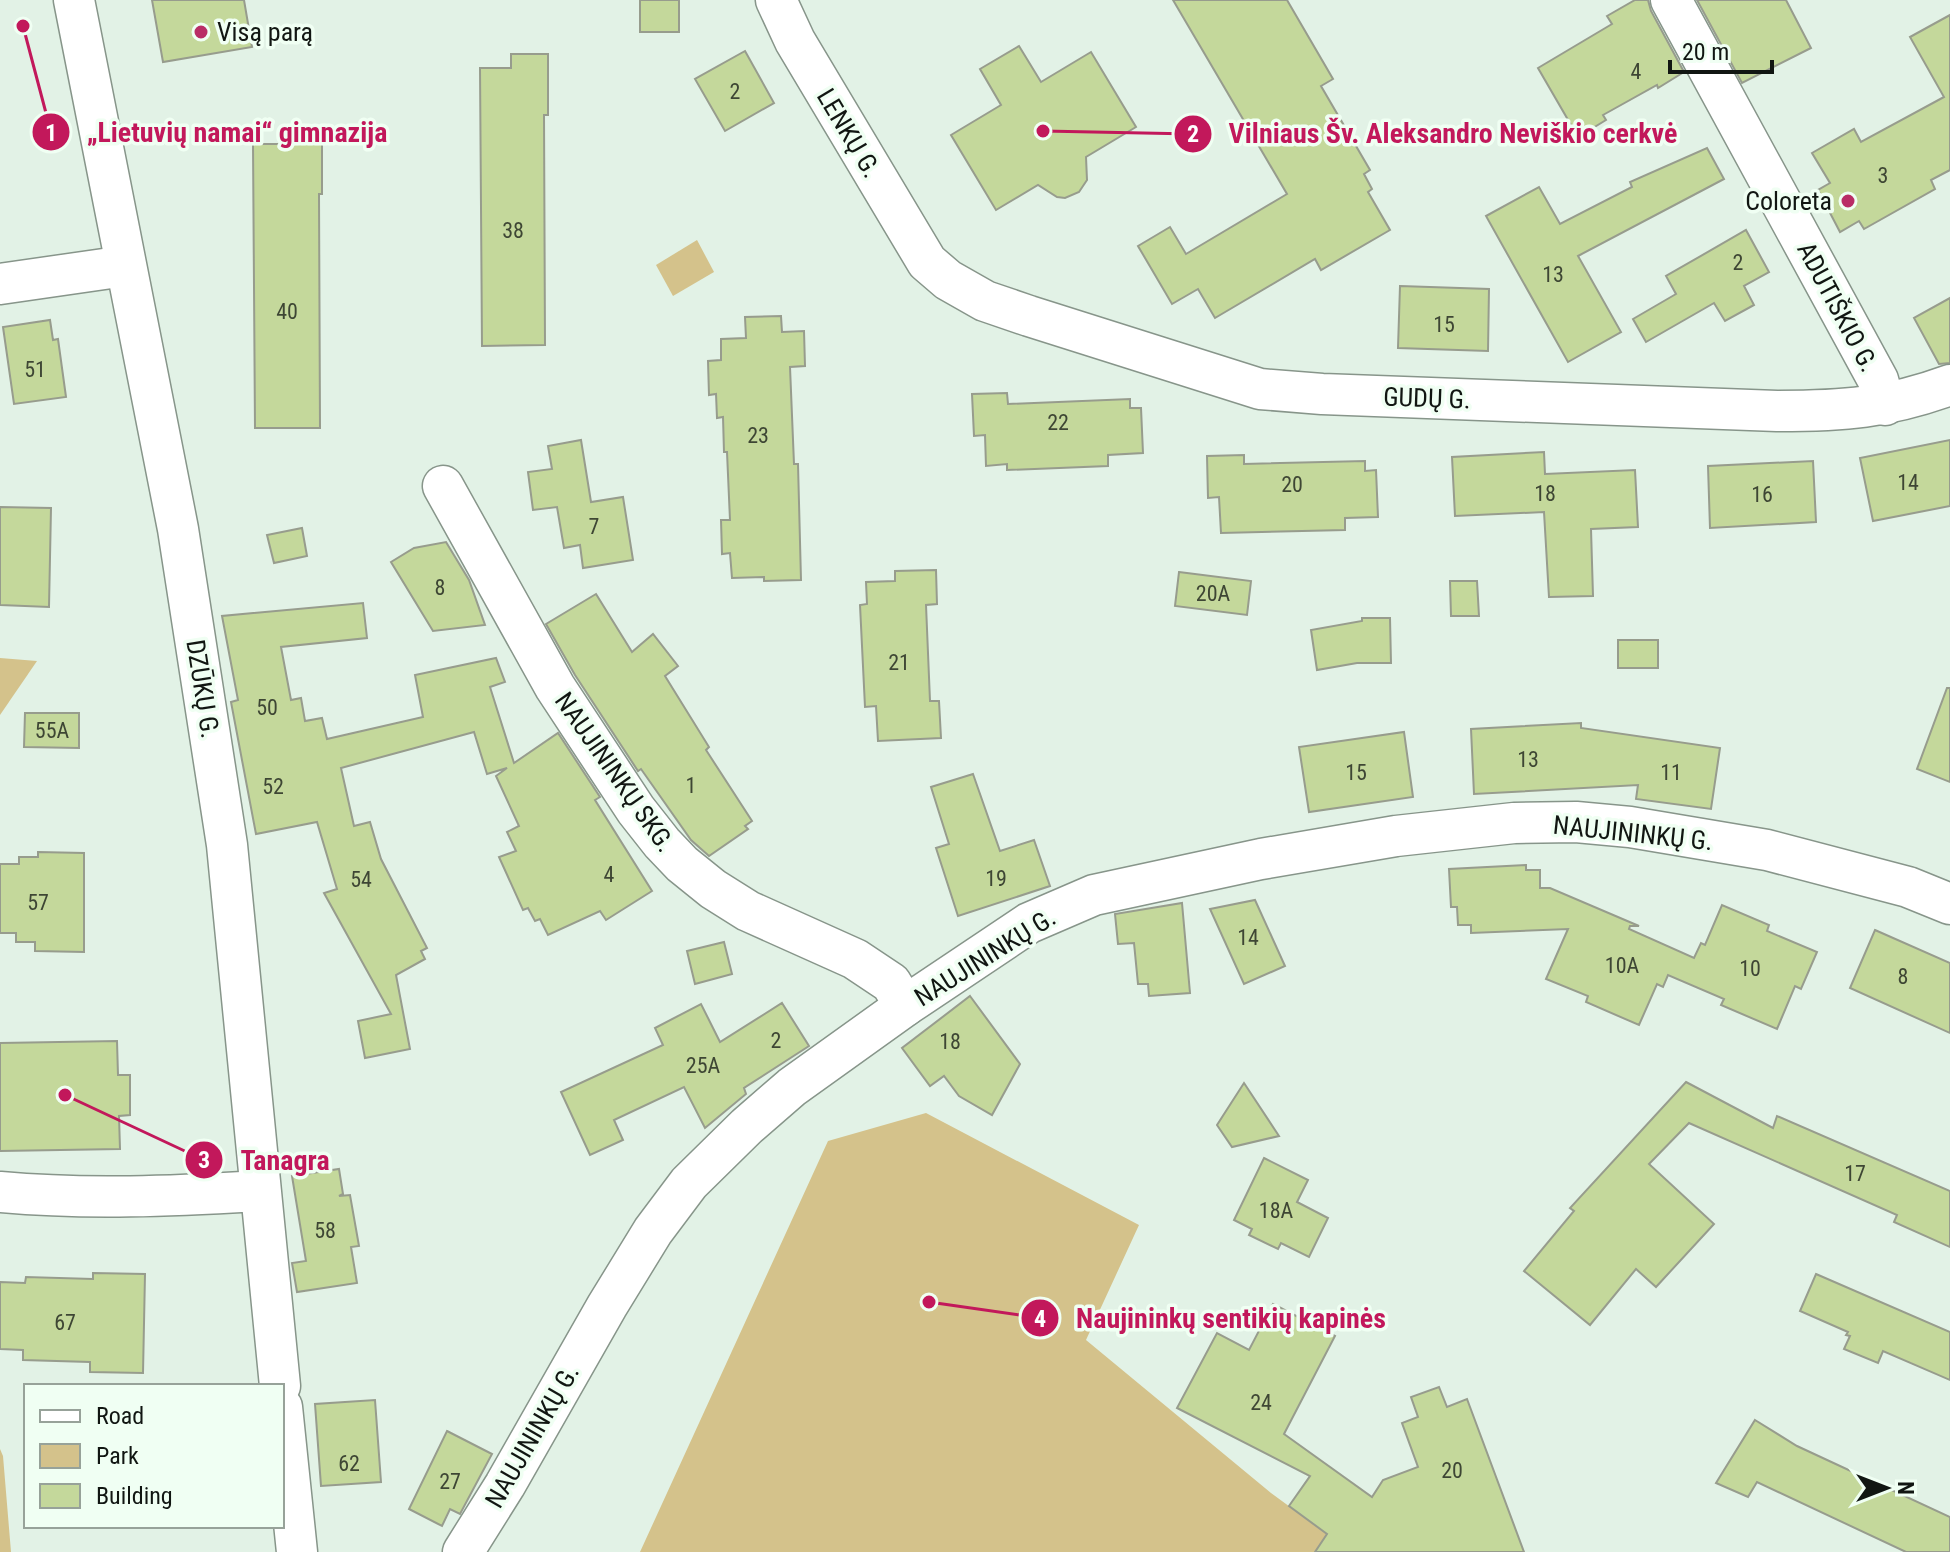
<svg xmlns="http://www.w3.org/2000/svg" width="1950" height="1552" viewBox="0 0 1950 1552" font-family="'Roboto Condensed',sans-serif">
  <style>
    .green { fill: #d4c28b }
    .building { fill: #c4d89b; stroke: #979c8d; stroke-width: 2 }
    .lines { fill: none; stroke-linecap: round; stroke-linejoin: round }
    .street-casing { stroke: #87958a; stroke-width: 43 }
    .street { stroke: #fff; stroke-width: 40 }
    .poi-dot { fill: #b92d66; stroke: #f0fff3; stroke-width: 3 }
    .labels { text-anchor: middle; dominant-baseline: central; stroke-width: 7; stroke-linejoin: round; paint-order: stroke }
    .number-label { font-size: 22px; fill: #3e4634 }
    .poi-label { font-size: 26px; fill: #111612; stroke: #f0fff3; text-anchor: start }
    .street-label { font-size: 26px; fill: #111612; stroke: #f0fff3 }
    .leader { fill: none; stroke: #c2185b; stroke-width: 3 }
    .callout-dot { fill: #c2185b; stroke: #f0fff3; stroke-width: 3 }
    .mark-label { font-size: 24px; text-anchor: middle; font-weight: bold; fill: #fff }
    .callout-label { font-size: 28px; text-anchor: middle; font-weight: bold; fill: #c2185b; stroke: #f0fff3; stroke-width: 7; stroke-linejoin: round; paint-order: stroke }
  </style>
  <rect width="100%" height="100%" fill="#e2f2e6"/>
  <g class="green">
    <path d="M697 240 714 272 673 296 656 265Z"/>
    <path d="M0 658 37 661 0 715Z"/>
    <path d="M926 1113 1139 1225 1086 1340 1271 1493 1327 1534 1333 1552H640L828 1141Z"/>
    <path d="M0 1449 3 1456 11 1552H0Z"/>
  </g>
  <g class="building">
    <path d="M152 0H244L252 47 163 62Z"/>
    <rect x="640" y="0" width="39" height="32"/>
    <path d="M1173 0H1287L1333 79 1321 86 1370 170 1364 174 1372 189 1368 192 1390 230 1321 270 1315 259 1215 318 1198 289 1172 304 1138 246 1170 227 1186 254 1287 194Z"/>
    <path d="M1635 0H1648L1651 11 1684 72 1658 88 1657 85 1603 115 1606 120 1578 137 1538 68 1612 24 1607 16Z"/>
    <path d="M1697 0H1786L1811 48 1742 83Z"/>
    <path d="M1950 15V170L1931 180 1935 189 1864 229 1859 221 1840 232 1818 190 1830 183 1812 153 1854 129 1861 142 1944 97 1910 37Z"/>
    <path d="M1019 46 1041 82 1091 52 1136 127 1086 157 1087 180 1079 192 1065 198 1057 197 1038 185 996 210 951 135 1001 105 980 69Z"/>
    <path d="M745 51 774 103 725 131 695 79Z"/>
    <path d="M511 54H548V115H544L545 345 482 346 480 68H511Z"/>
    <path d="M285 131H322V194H319L320 428H255L253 144H285Z"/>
    <path d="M1707 148 1724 179 1578 256 1621 332 1568 362 1486 216 1539 187 1560 224 1632 187 1630 182Z"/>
    <path d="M1746 230 1769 272 1744 286 1754 305 1725 321 1714 303 1646 342 1633 319 1676 294 1666 276Z"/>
    <path d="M1400 286 1489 289 1488 351 1398 348Z"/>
    <path d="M1950 298V363L1939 364 1914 318Z"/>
    <path d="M781 316 782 332 804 331 805 366 790 367 794 464H798L801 580 764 581V577L732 578 730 553 722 554 721 520H730L727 452H724L723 417 717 418 716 394 709 395 708 361 721 360V339L746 338 745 317Z"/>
    <path d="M50 320 53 340 58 339 66 397 14 404 3 327Z"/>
    <path d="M1007 393 1008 404 1130 399V408H1141L1143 453 1108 455V466L1007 470V464L986 466 985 435 974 436 972 394Z"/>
    <path d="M581 440 591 502 623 497 633 560 583 568 580 545 564 548 557 507 533 510 528 472 552 469 548 446Z"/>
    <path d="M1950 440V506L1873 521 1860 458Z"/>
    <path d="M1544 452 1545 474 1635 470 1638 527 1591 529 1593 596 1549 597 1544 512 1455 516 1452 457Z"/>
    <path d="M1244 455V464L1365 461V471L1376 470 1378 517 1345 518V530L1221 533 1219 497 1208 498 1207 456Z"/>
    <path d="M1813 461 1816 522 1710 528 1708 466Z"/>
    <path d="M0 507 51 508 49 607 0 605Z"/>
    <path d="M302 528 307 556 274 563 267 535Z"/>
    <path d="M446 542 469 580 485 625 433 631 391 562 414 548Z"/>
    <path d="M936 570 937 604 926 605 930 701H939L941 738 878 741 876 706 865 707 860 605 867 604 866 582 895 581V571Z"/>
    <path d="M1179 572 1251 581 1247 615 1175 606Z"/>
    <path d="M1450 581H1477L1479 616H1451Z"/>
    <path d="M596 594 632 652 653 634 678 666 665 676 709 747 706 750 752 821 745 826 748 829 709 856 691 840 641 769 638 771 575 675 546 624Z"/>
    <path d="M363 603 367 638 281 647 291 700 301 698 305 721 322 718 327 739 423 717 415 675 496 658 505 682 490 687 514 763 558 733 600 797 595 800 652 891 606 920 600 911 548 935 540 919 535 921 528 908 523 910 499 857 516 851 507 832 519 826 496 776 507 768 487 774 474 732 341 768 354 826 370 822 381 859 427 948 421 951 425 959 396 975 410 1049 365 1058 358 1021 391 1014 324 893 337 889 317 822 256 834 231 702 238 700 222 616Z"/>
    <path d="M1362 618H1390L1391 663H1357L1317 670 1311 630 1362 621Z"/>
    <rect x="1618" y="640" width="40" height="28"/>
    <path d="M1947 688H1950V782L1917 769Z"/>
    <path d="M25 713H79V748L24 747Z"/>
    <path d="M1581 723V728L1720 748 1711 809 1636 799 1638 785 1474 794 1471 729Z"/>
    <path d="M1404 732 1413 797 1309 812 1299 747Z"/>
    <path d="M973 774 1000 851 1034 840 1050 886 958 916 936 848 949 844 931 787Z"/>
    <path d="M38 852 84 853V952L35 951V942H16V933H0V864H19V857H38Z"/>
    <path d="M1526 865V870H1540V888H1550L1639 926H1630L1629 929 1694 958 1701 943 1705 945 1722 905 1769 925 1767 931 1817 952 1801 989 1795 986 1777 1029 1721 1005 1724 999 1668 975 1663 987 1657 984 1639 1025 1586 1002 1588 996 1546 979 1568 929 1471 933V925H1458L1457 907H1451L1449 869Z"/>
    <path d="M1255 900 1285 966 1244 984 1210 909Z"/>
    <path d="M1182 903 1190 993 1149 996 1148 984H1138L1134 943 1118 944 1115 914Z"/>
    <path d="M1875 930 1950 963V1033L1850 988Z"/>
    <path d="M724 942 732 974 695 984 687 951Z"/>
    <path d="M970 996 1020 1064 992 1115 959 1096 944 1076 930 1086 902 1048Z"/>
    <path d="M782 1003 809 1046 744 1088 746 1094 705 1128 684 1087 614 1120 623 1140 590 1155 561 1092 663 1045 655 1028 701 1004 720 1042Z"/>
    <path d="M117 1041 118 1075H130V1115L119 1116 120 1149 0 1151V1043Z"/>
    <path d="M1686 1082 1773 1128 1777 1116 1950 1191V1247L1894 1222 1897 1215 1689 1123 1649 1164 1714 1224 1656 1287 1636 1269 1590 1325 1524 1271 1574 1211 1570 1208Z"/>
    <path d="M1244 1083 1279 1136 1232 1147 1217 1125Z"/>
    <path d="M1264 1158 1308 1180 1297 1202 1328 1218 1309 1257 1281 1243 1278 1249 1249 1235 1252 1229 1234 1220Z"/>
    <path d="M339 1169 343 1194 339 1196 350 1195 359 1246 351 1247 357 1283 297 1292 292 1263 306 1261 292 1176Z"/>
    <path d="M93 1273 145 1274 143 1373 90 1372V1362L23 1360V1350L0 1349V1282L25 1283 26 1277 93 1279Z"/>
    <path d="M1816 1274 1950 1332V1380L1883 1351 1878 1363 1844 1349 1850 1336 1846 1335 1848 1332 1800 1311Z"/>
    <path d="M1273 1304 1335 1336 1284 1434 1372 1497 1383 1480 1418 1467 1402 1423 1418 1417 1411 1397 1439 1387 1447 1407 1467 1399 1524 1552H1315L1327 1534 1289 1506 1310 1476 1177 1408 1217 1333 1249 1350Z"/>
    <path d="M375 1400 381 1482 321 1486 315 1404Z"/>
    <path d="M1755 1420 1797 1446 1950 1517V1552H1906L1757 1482 1748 1497 1716 1483Z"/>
    <path d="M447 1431 492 1454 460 1514 450 1509 442 1526 409 1509Z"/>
  </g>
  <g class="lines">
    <g class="street-casing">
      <g id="street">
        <path d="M74 0 178 529 227 845 280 1386"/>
        <path d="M776 0 795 41 927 262 948 280 985 301 1029 316 1260 389 1322 394 1777 411C1843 411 1887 408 1950 385"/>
        <path d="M1671 0 1878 380 1885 405"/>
        <path d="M0 284 125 266"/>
        <path d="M443 486 555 687 636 810 662 843 682 864 713 889 748 911 855 959 891 983 905 1006"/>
        <path d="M0 1192C87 1200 174 1196 260 1191"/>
        <path d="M282 1407 297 1552"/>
        <path d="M463 1552 505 1485 607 1306 653 1231 689 1183 747 1126 792 1087 905 1006 1029 923 1094 895 1261 859 1396 836 1514 823 1576 822 1630 827 1767 850 1908 887 1950 904"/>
      </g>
    </g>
    <use href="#street" class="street"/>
  </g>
  <g class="poi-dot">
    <circle cx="201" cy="32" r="8"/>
    <circle cx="1848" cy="201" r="8"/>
  </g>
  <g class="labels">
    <g class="number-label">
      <text x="1636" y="71">4</text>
      <text x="735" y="91">2</text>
      <text x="1883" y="175">3</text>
      <text x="513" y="230">38</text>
      <text x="1738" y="262">2</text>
      <text x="1553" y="274">13</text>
      <text x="287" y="311">40</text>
      <text x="1444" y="324">15</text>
      <text x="35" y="369">51</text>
      <text x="1058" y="422">22</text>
      <text x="758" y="435">23</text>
      <text x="1908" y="482">14</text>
      <text x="1292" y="484">20</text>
      <text x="1545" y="493">18</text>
      <text x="1762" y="494">16</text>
      <text x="594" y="526">7</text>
      <text x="440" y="587">8</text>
      <text x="1213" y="593">20A</text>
      <text x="899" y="662">21</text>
      <text x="267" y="707">50</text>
      <text x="52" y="730">55A</text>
      <text x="1528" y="759">13</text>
      <text x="1356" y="772">15</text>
      <text x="1671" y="772">11</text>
      <text x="691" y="785">1</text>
      <text x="273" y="786">52</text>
      <text x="609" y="874">4</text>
      <text x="996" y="878">19</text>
      <text x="361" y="879">54</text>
      <text x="38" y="902">57</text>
      <text x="1248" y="937">14</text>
      <text x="1622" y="965">10A</text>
      <text x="1750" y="968">10</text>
      <text x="1903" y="976">8</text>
      <text x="776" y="1040">2</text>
      <text x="950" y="1041">18</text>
      <text x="703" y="1065">25A</text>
      <text x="1855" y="1173">17</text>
      <text x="1276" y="1210">18A</text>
      <text x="325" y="1230">58</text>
      <text x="65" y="1322">67</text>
      <text x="1261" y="1402">24</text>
      <text x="349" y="1463">62</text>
      <text x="1452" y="1470">20</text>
      <text x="450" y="1481">27</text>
    </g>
    <g class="poi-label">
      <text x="217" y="32">Visą parą</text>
      <text x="1832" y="201" text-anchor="end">Coloreta</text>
    </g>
    <g class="street-label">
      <text transform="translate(849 133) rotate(59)">LENKŲ G.</text>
      <text transform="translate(1838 307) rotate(62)">ADUTIŠKIO G.</text>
      <text transform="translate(1427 398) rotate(2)">GUDŲ G.</text>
      <text transform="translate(203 689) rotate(81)">DZŪKŲ G.</text>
      <text transform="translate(615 772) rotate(55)">NAUJININKŲ SKG.</text>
      <text transform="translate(1633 833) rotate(6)">NAUJININKŲ G.</text>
      <text transform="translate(985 957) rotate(-32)">NAUJININKŲ G.</text>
      <text transform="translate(532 1436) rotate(-60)">NAUJININKŲ G.</text>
    </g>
  </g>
  <path class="leader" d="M23 26L51 132M1043 131L1193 134M65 1095L204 1160M929 1302L1040 1318"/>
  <g class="callout-dot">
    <circle cx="23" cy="26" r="8"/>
    <circle cx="1043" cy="131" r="8"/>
    <circle cx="65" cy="1095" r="8"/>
    <circle cx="929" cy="1302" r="8"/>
    <circle cx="51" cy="132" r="20"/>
    <circle cx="1193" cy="134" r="20"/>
    <circle cx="204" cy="1160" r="20"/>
    <circle cx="1040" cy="1318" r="20"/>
  </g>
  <g class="mark-label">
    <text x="51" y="141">1</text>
    <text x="1193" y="142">2</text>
    <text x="204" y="1168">3</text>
    <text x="1040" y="1327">4</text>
  </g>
  <g class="callout-label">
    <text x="237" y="142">„Lietuvių namai“ gimnazija</text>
    <text x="1453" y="143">Vilniaus Šv. Aleksandro Neviškio cerkvė</text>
    <text x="285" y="1170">Tanagra</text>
    <text x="1231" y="1328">Naujininkų sentikių kapinės</text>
  </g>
  <rect x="24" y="1384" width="260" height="144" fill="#f0fff3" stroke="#97a299" stroke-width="2"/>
  <rect x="40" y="1410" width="40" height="12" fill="#ffffff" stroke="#97a299" stroke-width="2"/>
  <text x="96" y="1424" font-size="24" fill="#111612">Road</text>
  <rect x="40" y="1444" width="40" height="24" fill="#d4c28b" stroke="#97a299" stroke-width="2"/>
  <text x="96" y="1464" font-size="24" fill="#111612">Park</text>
  <rect x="40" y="1484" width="40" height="24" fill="#c4d89b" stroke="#97a299" stroke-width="2"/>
  <text x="96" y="1504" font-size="24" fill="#111612">Building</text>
  <g transform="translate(1886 1488) rotate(90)" stroke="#f0fff3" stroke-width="6" paint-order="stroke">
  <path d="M0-6L14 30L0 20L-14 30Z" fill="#111612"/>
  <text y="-12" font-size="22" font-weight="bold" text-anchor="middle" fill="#111612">N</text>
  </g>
  <path d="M1670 60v12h102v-12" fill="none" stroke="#111612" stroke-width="4"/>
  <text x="1682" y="60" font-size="24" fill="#111612" stroke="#f0fff3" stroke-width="6" paint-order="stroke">20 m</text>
</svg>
